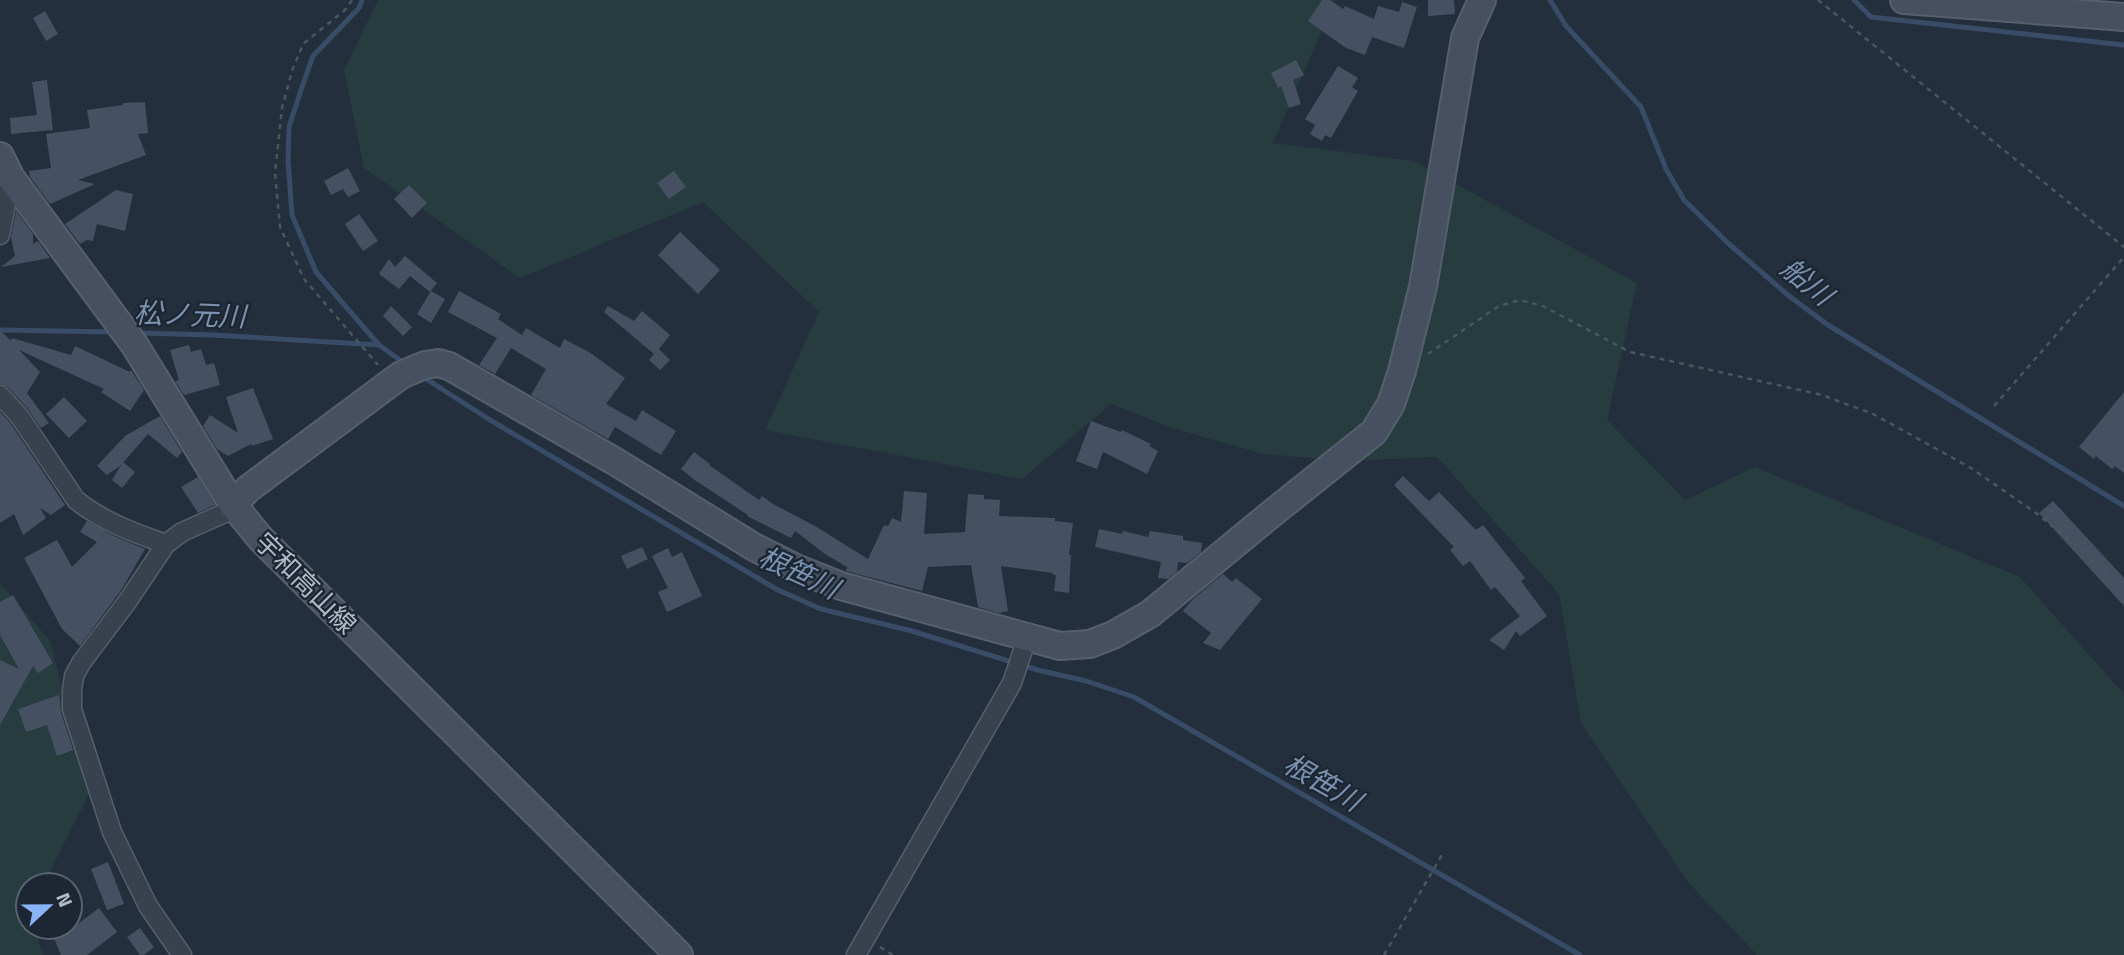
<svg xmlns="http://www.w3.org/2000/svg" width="2124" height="955" viewBox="0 0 2124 955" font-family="'Titillium Web','Noto Sans JP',sans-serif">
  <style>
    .green { fill: #263c3f }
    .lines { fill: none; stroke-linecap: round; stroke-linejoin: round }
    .stream { stroke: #394c67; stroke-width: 5 }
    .building { fill: #455162 }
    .street-casing { stroke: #565f6c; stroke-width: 21 }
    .secondary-casing { stroke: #565f6c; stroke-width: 30 }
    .path { stroke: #44595c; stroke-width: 2.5; stroke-dasharray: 5 5; stroke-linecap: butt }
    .street { stroke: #38414e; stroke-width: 18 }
    .secondary { stroke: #465061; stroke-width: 26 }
    .labels { text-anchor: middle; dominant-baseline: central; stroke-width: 5; stroke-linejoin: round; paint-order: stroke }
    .street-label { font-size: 26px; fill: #b4bcc9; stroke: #1d2633 }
    .water-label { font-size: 28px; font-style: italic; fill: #7c92b1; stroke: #1d2633 }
  </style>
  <rect width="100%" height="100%" fill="#242f3e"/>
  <g class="green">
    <path d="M378 0H1335L1273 143 1414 161 1637 283 1607 420 1685 500 1755 467 2020 577 2124 694V955H1757L1687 881 1581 723 1559 594 1437 457 1344 461 1264 454 1172 428 1111 404 1022 479 765 430 819 312 703 202 520 278 364 168 344 70Z"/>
    <path d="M0 583 50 641 89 794 43 885H28V927H39L38 942 44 955H0Z"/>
  </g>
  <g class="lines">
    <g class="stream">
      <path d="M362 0 359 8 313 56 302 87 289 127 288 160 292 215 316 272 379 345 404 363"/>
      <path d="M1550 0 1566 26 1641 107 1666 169 1684 200 1729 244 1789 296 1828 325 2124 506"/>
      <path d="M1854 0 1871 17 2124 45"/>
      <path d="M0 330 113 332"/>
      <path d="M137 333 213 335 379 345"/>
      <path d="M420 375 490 420 778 590 821 609 912 631 1038 670 1086 681 1134 697 1580 955"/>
    </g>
  </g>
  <g class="building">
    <path d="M1322 0H1330L1343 9 1345 6 1374 19 1378 6 1399 12 1402 2 1417 7 1404 48 1372 37 1365 55 1346 48 1308 21Z"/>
    <path d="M1428 0H1454L1455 14 1428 16Z"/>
    <path d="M45 11 58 34 46 41 33 18Z"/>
    <path d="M1296 60 1304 75 1293 80 1301 104 1289 108 1281 86 1278 88 1271 73Z"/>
    <path d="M1338 66 1358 78 1352 87 1358 91 1331 138 1325 135 1322 141 1310 134 1315 125 1305 119Z"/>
    <path d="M47 80 53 130 11 134 10 118 37 115 32 82Z"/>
    <path d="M145 102 148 133 138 134 146 155 78 180 95 184 50 204 30 177 29 171 51 168 46 134 90 128 87 110 123 105V103Z"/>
    <path d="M348 168 360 191 348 197 343 189 331 195 324 181Z"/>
    <path d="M674 171 686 187 669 199 657 183Z"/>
    <path d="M409 185 427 203 412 218 394 199Z"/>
    <path d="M116 190 133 194 125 231 97 224 93 241 87 240 80 244 65 224Z"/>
    <path d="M16 211 33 234V244L38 241 50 258 1 267 15 256 11 237Z"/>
    <path d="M359 214 378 241 363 251 345 224Z"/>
    <path d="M680 232 720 270 698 294 658 255Z"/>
    <path d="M405 256 437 283 430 292 410 276 399 289 379 274 389 259 395 267Z"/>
    <path d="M431 291 445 299 431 323 417 314Z"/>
    <path d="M459 291 501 314 498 319 522 335 526 328 560 348 564 339 589 352 625 378 606 404 636 421 642 410 676 431 661 455 615 427 608 439 531 395 546 369 511 348 495 374 479 365 497 338 448 312Z"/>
    <path d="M391 306 412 327 403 336 383 316Z"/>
    <path d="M608 306 634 321 642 311 670 335 659 349 670 360 660 370 649 360 654 354 604 312Z"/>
    <path d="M0 330 11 341 12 338 71 355 75 346 130 372 131 370 144 390 130 411 101 392 104 389 19 350 40 372 27 393 49 423 41 428 28 409 8 387 0 384Z"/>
    <path d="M189 345 191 352 201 349 206 365 214 363 220 385 184 395 175 381 179 380 170 350Z"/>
    <path d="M253 388 273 439 252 446 251 444 228 456 217 449 203 426 210 415 238 433 226 397Z"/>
    <path d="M2124 392V473L2115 466 2112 469 2096 456 2094 459 2079 447Z"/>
    <path d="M64 397 87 421 69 438 46 414Z"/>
    <path d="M0 412 11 424 65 505 51 515 40 508 46 518 23 535 14 514 0 523Z"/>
    <path d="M160 416 182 452 177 458 148 434 120 466 107 475 97 466 125 436Z"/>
    <path d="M1091 421 1121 432 1122 430 1151 444 1149 446 1158 451 1147 474 1103 452 1097 469 1076 461Z"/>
    <path d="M694 452 710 464 709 465 759 500 762 496 773 504 815 526 868 559 884 525 888 526 892 518 901 522 904 491 927 493 924 534 965 532 968 494 984 495V499L1000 500 999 516 1055 518V521L1073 523 1069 555H1071L1069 593 1054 591 1056 575H1053V573L1001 566 1008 611 998 613 978 607 971 565 928 567 922 591 846 571 847 567 825 554 795 531 791 538 747 516 748 515 696 481 681 469Z"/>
    <path d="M123 462 135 472 122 488 112 480Z"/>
    <path d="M1403 476 1429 501 1439 492 1476 530 1483 525 1525 578 1521 581 1547 616 1520 636 1516 631 1504 650 1489 640 1520 616 1495 587 1491 590 1470 561 1463 566 1450 550 1454 547 1394 485Z"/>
    <path d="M198 477 215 505 198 513 181 487Z"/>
    <path d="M2053 501 2124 578V606L2039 513Z"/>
    <path d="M87 521 114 536 145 549 122 589 80 646 62 629 24 558 57 540 72 567 97 542 80 532Z"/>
    <path d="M1099 529 1122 534 1123 531 1148 537 1150 531 1183 536V540L1202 543 1201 552 1187 563 1178 562 1177 572 1168 579 1158 578 1161 562 1095 547Z"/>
    <path d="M642 547 648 559 627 569 621 556Z"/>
    <path d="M668 548 672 557 682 552 702 596 667 612 658 592 668 588 652 556Z"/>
    <path d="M1223 574 1232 582 1236 578 1262 599 1220 650 1203 643 1211 633 1183 611 1192 600Z"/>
    <path d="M13 595 53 663 38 673 33 666 0 725V660L19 669 0 635V602Z"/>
    <path d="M59 695 61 713 73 750 57 756 47 725 26 732 18 709Z"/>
    <path d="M108 862 124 904 107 910 91 869Z"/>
    <path d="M99 908 117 932 87 955H61L54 938 66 933Z"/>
    <path d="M140 928 154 947 144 955H140L127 937Z"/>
  </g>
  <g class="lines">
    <g class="street-casing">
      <g id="street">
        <path d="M0 235 11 178"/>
        <path d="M0 395 20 417 76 500C102 521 134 533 166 544"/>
        <path d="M182 955 148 906 112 832 72 709V690L74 676 81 663 127 602 166 544 182 532 225 513 233 505"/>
        <path d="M856 955 1012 683 1027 638"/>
      </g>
    </g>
    <g class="secondary-casing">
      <g id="secondary">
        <path d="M1904 0 2124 17"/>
        <path d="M0 156 11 178 134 344 233 505 261 539 679 955"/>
        <path d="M233 505 248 489 401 375 425 365 438 363 449 366 470 378 616 462 754 547 798 569 841 586 1060 646 1090 644 1113 635 1150 614 1270 515 1374 432 1391 404 1402 371 1423 287 1465 38 1482 0"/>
      </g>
    </g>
    <g class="path">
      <path d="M352 0 345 10 303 44 292 71 282 108 275 173 280 227 304 279 378 365"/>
      <path d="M1818 0 2124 247"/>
      <path d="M1428 354 1499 306 1520 300 1543 306 1630 352 1822 395 1873 414 1971 468 2036 513 2099 564 2124 593"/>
      <path d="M1994 406 2124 257"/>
      <path d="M880 947 893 955"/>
      <path d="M1384 955 1443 853"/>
    </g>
    <use href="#street" class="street"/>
    <use href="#secondary" class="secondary"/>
  </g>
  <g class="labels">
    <g class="street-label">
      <text transform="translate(306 583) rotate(45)">宇和高山線</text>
    </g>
    <g class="water-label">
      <text transform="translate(1807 281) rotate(39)">船川</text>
      <text transform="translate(190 314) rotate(2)">松ノ元川</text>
      <text transform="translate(799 572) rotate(25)">根笹川</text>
      <text transform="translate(1323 782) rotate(30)">根笹川</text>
    </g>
  </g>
  <g transform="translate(49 906) rotate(68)"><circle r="33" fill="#1d2633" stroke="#59626f" stroke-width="2"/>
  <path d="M0-5L12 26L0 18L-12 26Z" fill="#8ab4f8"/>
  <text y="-10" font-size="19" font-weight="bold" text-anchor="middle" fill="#b4bcc9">N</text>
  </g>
</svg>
